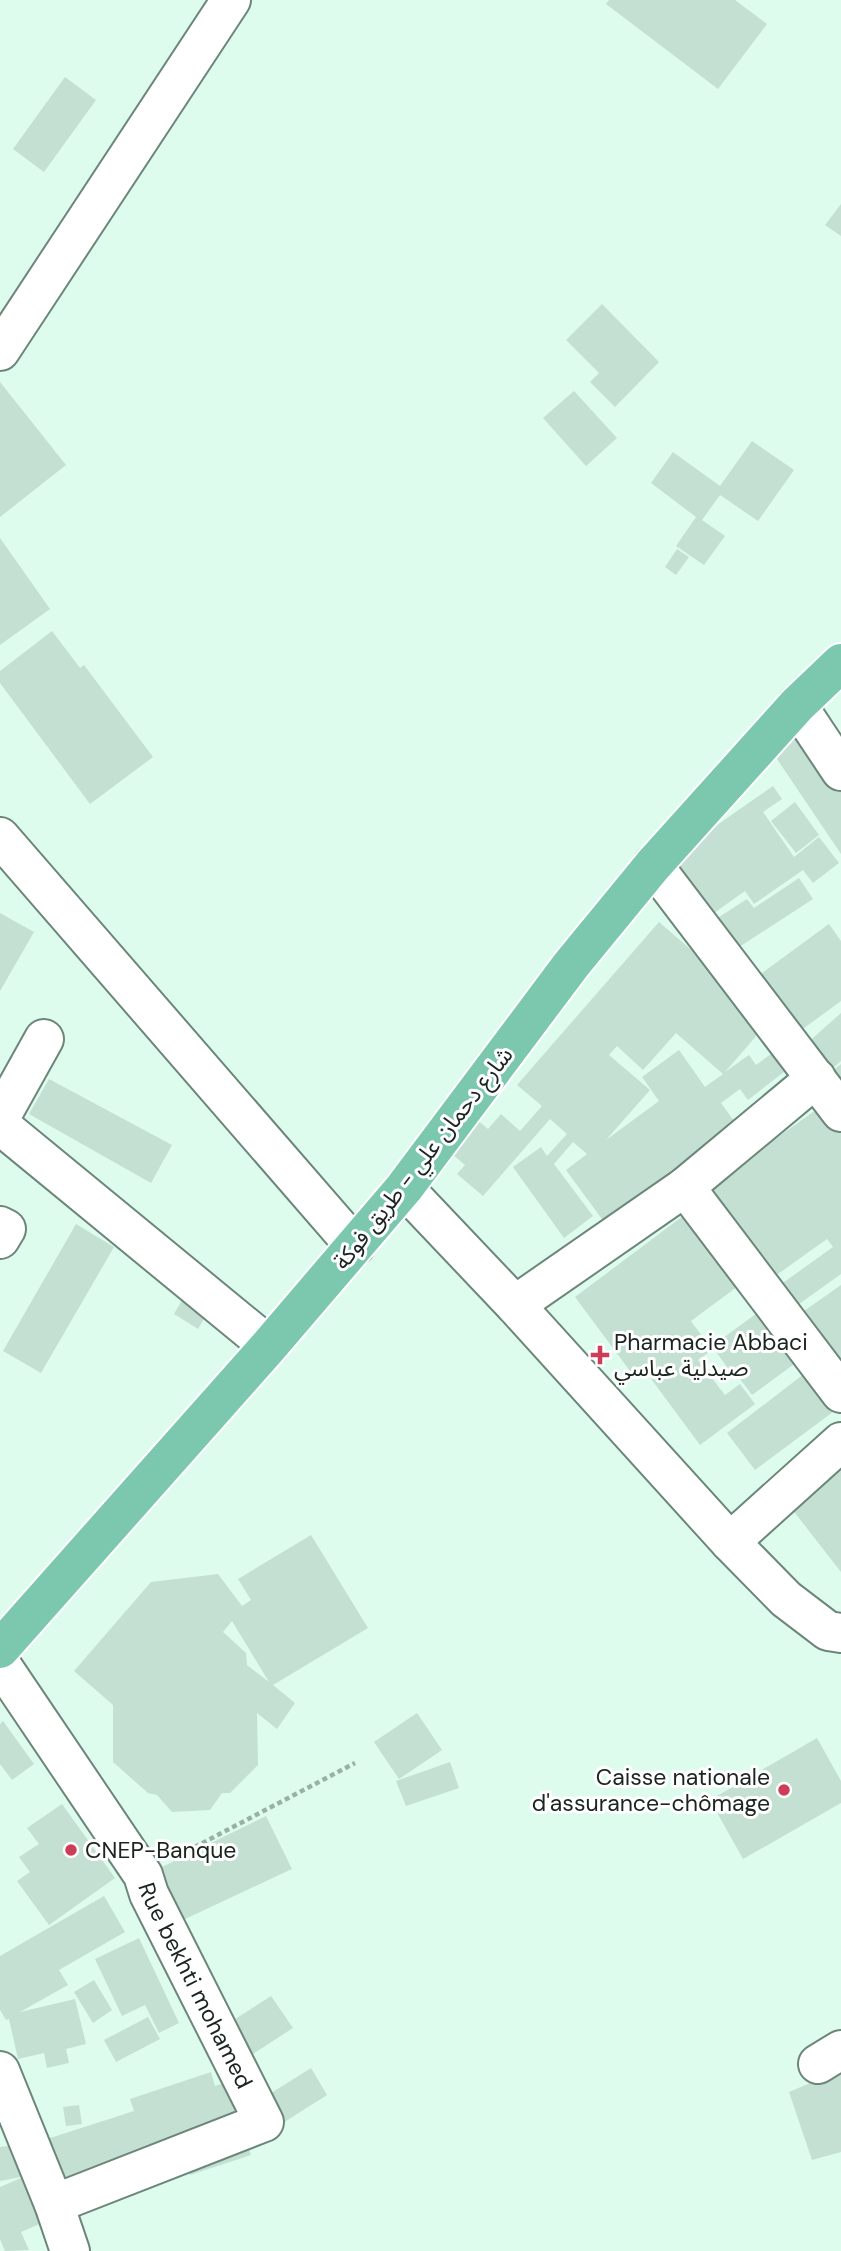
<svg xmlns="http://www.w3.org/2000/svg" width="841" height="2251" viewBox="0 0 841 2251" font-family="'DM Sans','Noto Sans Arabic',sans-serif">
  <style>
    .building { fill: #c3e0d2; fill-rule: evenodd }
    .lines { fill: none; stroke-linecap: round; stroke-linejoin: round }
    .minor-casing { stroke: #6c877a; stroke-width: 42 }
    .major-casing { stroke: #fff; stroke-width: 42 }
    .path { stroke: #99b1a5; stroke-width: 4.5; stroke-dasharray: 5 3.5; stroke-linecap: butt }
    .minor { stroke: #fff; stroke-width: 38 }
    .major { stroke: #7cc8ae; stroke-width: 38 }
    .poi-dot { fill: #cd3d58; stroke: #fff; stroke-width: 2.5 }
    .labels { text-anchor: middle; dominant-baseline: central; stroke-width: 6; stroke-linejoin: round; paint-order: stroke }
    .street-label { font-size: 23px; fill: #1a251f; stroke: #fff }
    .poi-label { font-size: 23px; fill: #1a251f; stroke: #fff; text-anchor: start }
  </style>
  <rect width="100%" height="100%" fill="#defced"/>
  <g class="building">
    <path d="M609 0H735L767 24 718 89 606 4Z"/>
    <path d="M65 77 96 100 44 172 13 149Z"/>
    <path d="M841 204V236L825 225Z"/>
    <path d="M602 304 659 362 615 407 590 382 599 373 566 340Z"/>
    <path d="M0 382 66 465 0 517Z"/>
    <path d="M574 391 617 438 586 466 543 418Z"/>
    <path d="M752 441 794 470 758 521 720 495 702 520 725 536 704 565 676 546 696 517 651 483 673 452 720 486Z"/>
    <path d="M0 538 50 609 0 645Z"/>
    <path d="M677 549 689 557 676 575 665 567Z"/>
    <path d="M52 631 80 668 84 665 153 757 90 804 0 683V671Z"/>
    <path d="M814 726 841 766V854L773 753Z"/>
    <path d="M773 786 782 799 763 812 794 857 819 837 839 863 813 883 803 870 754 904 745 891 707 918 667 860Z"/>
    <path d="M795 802 819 835 796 853 771 821Z"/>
    <path d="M799 878 813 899 733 951 713 921 747 899 754 908Z"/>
    <path d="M0 913 34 932 0 991Z"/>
    <path d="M659 922 771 1019 725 1072 749 1055 756 1065 771 1054 784 1072 748 1100 740 1089 721 1103 740 1129 607 1226 566 1170 587 1154 573 1142 554 1164 593 1216 564 1238 513 1167 541 1147 547 1156 567 1134 550 1119 483 1196 457 1174 465 1165 446 1149 474 1117 488 1129 501 1114 520 1131 542 1106 517 1085ZM676 1033 723 1074 705 1087 679 1050 642 1077 659 1101 606 1140 650 1090 609 1055 617 1046 643 1070Z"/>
    <path d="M829 924 841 941V1001L796 1034 755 978Z"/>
    <path d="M841 1013V1061L829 1072 805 1045Z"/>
    <path d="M841 1064V1087L830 1073Z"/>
    <path d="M49 1079 172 1145 151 1183 29 1114Z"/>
    <path d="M823 1105 841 1131V1274L795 1307 780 1285 833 1247 827 1239 771 1279 706 1188Z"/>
    <path d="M691 1210 745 1281 691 1321 712 1350 698 1360 725 1395 740 1384 755 1404 700 1445 646 1372 636 1379 575 1297Z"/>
    <path d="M76 1224 114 1247 41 1373 3 1351Z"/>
    <path d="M841 1285V1365L804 1311Z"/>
    <path d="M189 1288 213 1304 198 1329 174 1314Z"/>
    <path d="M764 1308 801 1359 752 1395 737 1375 734 1377 712 1346Z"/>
    <path d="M813 1367 841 1406 755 1470 727 1433Z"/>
    <path d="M841 1448V1572L781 1495Z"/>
    <path d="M311 1535 368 1628 273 1685 295 1703 277 1729 257 1713 258 1765 230 1793H222L210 1810 172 1812 157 1795 148 1793 113 1762V1705L74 1671 151 1582 218 1574 242 1606 251 1600 238 1579ZM232 1621 269 1682 247 1665 246 1653 223 1632Z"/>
    <path d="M417 1713 442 1750 399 1779 374 1742Z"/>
    <path d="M3 1721 34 1764 12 1780 0 1764V1724Z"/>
    <path d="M817 1738 841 1781V1803L743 1859 710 1800Z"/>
    <path d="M450 1762 459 1788 406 1806 396 1781Z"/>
    <path d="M62 1804 115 1878 49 1925 17 1881 30 1872 19 1857 39 1844 27 1828Z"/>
    <path d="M266 1816 292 1869 183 1920 158 1869Z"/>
    <path d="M104 1896 125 1932 59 1970 68 1985 20 2012 75 1999 86 2044 66 2049 69 2063 47 2068 44 2053 18 2059 9 2019 6 2020 0 2010V1956Z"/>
    <path d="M139 1938 179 2023 159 2033 145 2005 122 2016 95 1959Z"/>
    <path d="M94 1980 112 2010 93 2023 74 1992Z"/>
    <path d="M271 1996 293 2028 233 2067 212 2034Z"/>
    <path d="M148 2017 160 2039 116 2062 104 2040Z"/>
    <path d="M311 2068 327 2095 264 2135 247 2108Z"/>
    <path d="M841 2070V2152L812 2160 789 2092Z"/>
    <path d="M211 2072 215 2086 227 2082 251 2155 190 2175 182 2151 63 2189 47 2139 134 2111 130 2099Z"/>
    <path d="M79 2105 82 2124 66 2126 63 2107Z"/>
    <path d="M15 2145 21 2177 0 2181V2147Z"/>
    <path d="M23 2177 42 2223 21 2232 29 2250 5 2251 0 2239V2187Z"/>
  </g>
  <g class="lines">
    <g class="minor-casing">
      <g id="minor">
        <path d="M0 351 231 0"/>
        <path d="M797 705 841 771"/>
        <path d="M0 837 355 1246"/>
        <path d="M653 865 841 1112"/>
        <path d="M0 1118 44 1039"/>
        <path d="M0 1125 269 1346"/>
        <path d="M685 1187 841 1393"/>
        <path d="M404 1188 515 1305 730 1542 786 1599 828 1631 841 1633"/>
        <path d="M0 1226 6 1229 0 1239"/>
        <path d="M515 1305 685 1187 816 1078"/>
        <path d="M730 1542 841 1442"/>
        <path id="s1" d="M0 1663 143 1875 149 1894 264 2122 54 2204"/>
        <path d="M818 2064 841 2050"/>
        <path d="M0 2071 54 2204 70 2251"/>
      </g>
    </g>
    <g class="major-casing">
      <path id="major" d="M0 1649 269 1346 404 1188 571 965 653 865 797 705 841 663"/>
    </g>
    <path class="path" d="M172 1859 355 1763"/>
    <use href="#minor" class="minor"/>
    <use href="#major" class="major"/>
  </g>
  <g class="poi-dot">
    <path d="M596.5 1344.5h7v7h7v7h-7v7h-7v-7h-7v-7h7z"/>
    <circle cx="784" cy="1790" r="7"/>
    <circle cx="71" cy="1850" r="7"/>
  </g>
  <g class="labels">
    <g class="street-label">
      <text transform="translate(423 1158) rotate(-52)">شارع دحمان علي - طريق فوكة</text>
      <text stroke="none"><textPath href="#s1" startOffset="378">Rue bekhti mohamed</textPath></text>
    </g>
    <g class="poi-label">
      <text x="614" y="1342">Pharmacie Abbaci<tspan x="614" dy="26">صيدلية عباسي</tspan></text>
      <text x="770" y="1777" text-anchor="end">Caisse nationale<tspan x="770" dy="26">d'assurance-chômage</tspan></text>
      <text x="85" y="1850">CNEP-Banque</text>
    </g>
  </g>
</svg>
